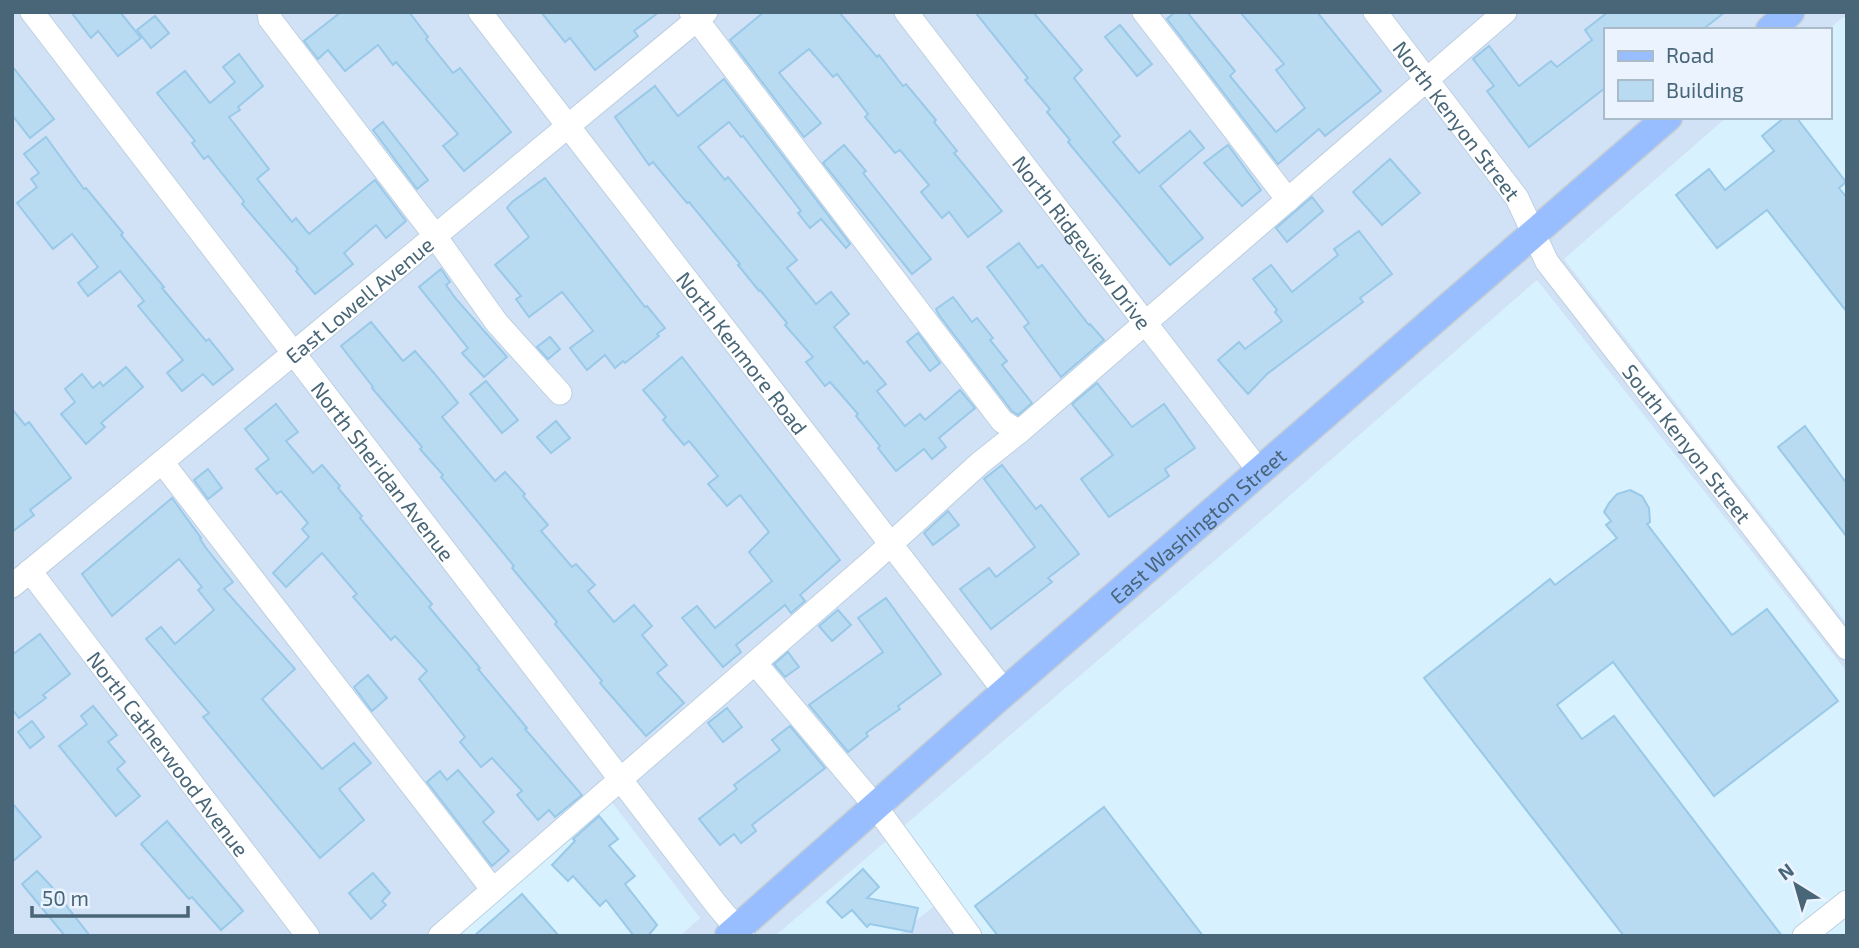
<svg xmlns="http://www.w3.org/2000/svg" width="1859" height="948" viewBox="0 0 1859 948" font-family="'Exo 2',sans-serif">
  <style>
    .residential { fill: #d2e2f6; fill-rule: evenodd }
    .commercial { fill: #d7f2fe }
    .building { fill: #b8dbf2; stroke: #99c9e8; stroke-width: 2 }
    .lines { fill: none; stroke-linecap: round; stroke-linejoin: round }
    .minor-casing { stroke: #bccfe1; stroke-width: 25 }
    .major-casing { stroke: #c4ced3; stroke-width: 31 }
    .minor { stroke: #fff; stroke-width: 23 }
    .major { stroke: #99beff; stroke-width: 28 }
    .labels { text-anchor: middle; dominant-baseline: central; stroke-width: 5; stroke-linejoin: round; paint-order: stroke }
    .street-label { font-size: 21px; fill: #486677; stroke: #ebf3ff }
  </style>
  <rect width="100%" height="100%" fill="#e4eefd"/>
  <path class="residential" d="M12 12H1847V936H12ZM1605 30H1829V117H1605Z"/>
  <g class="commercial">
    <path d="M1843 17 1847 21V624L1564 259 1727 117H1829L1828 30Z"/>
    <path d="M1537 280 1847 672V936H970L944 898 897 936H775L1247 533Z"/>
    <path d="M605 793 700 918 680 936H440Z"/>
  </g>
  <g class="building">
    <path d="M71 12H120L141 38 118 56 98 31 91 38Z"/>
    <path d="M341 12H409L428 37 426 39 453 73 460 68 511 132 464 171 443 146 458 134 396 62 393 65 378 45 345 71 328 50 318 59 304 41Z"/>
    <path d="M541 12H659L634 31 638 36 595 70 570 38 565 42Z"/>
    <path d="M764 12H839L877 57 879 55 903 86 906 84 936 120 934 122 957 151 954 153 1002 211 968 237 949 212 942 218 921 192 929 185 900 150 895 153 865 117 868 114 837 74 833 77 809 49 779 73 821 123 804 137 730 40Z"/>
    <path d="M975 12H1033L1082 70 1074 78 1120 136 1113 142 1139 173 1190 131 1204 148 1160 186 1203 238 1170 265 1068 142 1070 140 1047 112 1050 109 1025 80 1028 78Z"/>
    <path d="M1175 12H1187L1235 71 1230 76 1276 132 1305 108 1276 70 1284 64 1240 12H1317L1381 91 1325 136 1319 129 1278 164 1167 19Z"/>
    <path d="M1608 12H1725L1702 30H1605V88L1529 147 1487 91 1494 86 1473 59 1489 46 1519 86 1551 61 1557 67 1592 40 1585 30Z"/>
    <path d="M155 16 169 33 151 48 137 30Z"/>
    <path d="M1120 25 1152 64 1137 76 1105 37Z"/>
    <path d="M239 54 263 86 238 107 240 110 229 117 269 169 257 179 292 222 296 218 309 234 375 180 406 221 386 238 376 225 344 253 353 264 315 294 296 271 298 269 242 204 244 201 208 156 204 159 192 143 195 141 157 93 185 71 210 103 235 82 223 67Z"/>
    <path d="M12 66 54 119 30 138 12 115Z"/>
    <path d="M724 79 850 244 846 248 821 219 810 228 798 213 801 211 743 136 741 137 729 122 698 147 725 180 728 177 797 260 787 268 816 304 831 292 849 314 834 327 864 364 867 361 886 384 877 391 905 426 920 414 925 420 960 390 975 408 939 438 946 447 932 459 924 449 896 471 878 448 880 446 856 416 858 414 830 382 825 386 806 362 813 357 785 325 787 323 760 290 759 291 738 265 740 264 689 202 687 203 653 162 649 165 615 117 655 86 678 116Z"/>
    <path d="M1785 117H1796L1846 182 1839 188 1847 198V312L1767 210 1717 248 1676 195 1709 169 1725 190 1774 151 1762 136Z"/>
    <path d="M383 122 428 180 417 189 373 130Z"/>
    <path d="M46 137 84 189 86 188 123 233 121 235 164 287 162 288 206 341 209 339 233 369 213 385 203 374 182 391 167 373 183 360 138 306 144 301 120 271 88 296 78 283 98 267 72 234 53 249 17 203 37 187 31 179 39 173 24 154Z"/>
    <path d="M844 145 866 171 863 173 931 259 912 274 823 163Z"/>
    <path d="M1228 145 1261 190 1242 206 1204 163Z"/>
    <path d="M1390 159 1420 193 1382 225 1353 192Z"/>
    <path d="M545 178 645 307 647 306 665 328 657 334 659 336 625 363 623 361 615 368 605 355 587 370 570 348 593 331 562 292 529 317 516 299 521 296 495 265 529 237 507 208 512 202Z"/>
    <path d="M1312 197 1323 211 1287 242 1276 228Z"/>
    <path d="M1359 231 1392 274 1360 298 1363 302 1267 374 1248 394 1218 360 1239 342 1245 349 1282 321 1275 312 1277 310 1253 279 1271 265 1292 292 1338 255 1334 249Z"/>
    <path d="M1019 243 1038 268 1042 265 1089 325 1090 324 1104 340 1061 377 1024 327 1029 323 987 267Z"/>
    <path d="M441 269 450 282 446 285 456 299 507 357 484 377 462 353 468 348 419 287Z"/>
    <path d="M953 297 972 322 977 318 993 338 990 340 1007 361 1002 365 1032 403 1018 415 1012 411 939 315 936 309Z"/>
    <path d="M371 322 403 361 415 351 434 373 458 403 442 417 495 481 505 472 525 494 523 496 548 525 541 531 572 567 576 564 595 585 588 591 614 622 634 605 652 626 642 635 667 665 657 673 684 703 646 736 600 683 602 681 555 624 557 622 512 568 514 566 441 477 443 475 420 449 422 447 372 388 373 387 341 346Z"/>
    <path d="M918 333 940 363 930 371 907 342Z"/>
    <path d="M550 337 560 349 548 359 537 347Z"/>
    <path d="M682 357 840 560 800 595 805 601 791 613 785 605 736 645 741 652 723 667 682 618 697 606 715 628 772 581 749 552 769 532 740 495 727 506 708 484 718 476 689 441 684 445 663 420 666 417 643 390Z"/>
    <path d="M126 367 143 387 101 423 105 427 86 444 61 414 75 402 65 389 82 374 93 388 100 382 103 386Z"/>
    <path d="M486 381 518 420 502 433 470 394Z"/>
    <path d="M1097 383 1132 427 1164 404 1195 448 1165 469 1169 476 1109 517 1081 479 1113 455 1072 404Z"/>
    <path d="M276 404 298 432 286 441 313 473 322 465 340 486 338 488 362 516 360 518 432 604 429 607 480 668 478 669 527 728 525 729 582 795 555 817 549 810 538 820 517 795 522 791 492 758 481 767 460 742 465 737 419 679 427 671 395 636 391 640 353 597 357 594 322 553 286 587 273 573 309 537 302 529 308 523 281 491 277 494 256 469 269 459 245 429Z"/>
    <path d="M12 409 25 425 29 422 71 478 30 510 34 515 12 532Z"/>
    <path d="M556 421 570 438 551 453 537 437Z"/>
    <path d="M1805 426 1847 484V537L1778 447Z"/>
    <path d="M1002 465 1036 509 1041 505 1079 554 1048 578 1052 582 991 629 960 589 989 568 996 577 1035 547 984 479Z"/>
    <path d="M208 469 222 488 208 499 194 480Z"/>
    <path d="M1630 490 1642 496 1649 508 1650 522 1647 524 1732 635 1767 609 1838 701 1714 796 1613 662 1557 705 1582 739 1614 716 1782 936H1624L1424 678 1550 579 1555 585 1617 538 1606 525 1611 521 1604 512 1609 503 1617 494Z"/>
    <path d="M172 498 201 538 200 539 206 548 233 582 224 589 295 669 262 699 322 769 354 743 371 763 339 789 364 820 320 858 203 717 209 713 146 639 161 627 175 644 214 610 198 590 202 587 179 559 112 616 82 574Z"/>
    <path d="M948 511 959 525 933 545 924 533Z"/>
    <path d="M886 598 941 674 898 706 900 709 866 733 868 736 848 752 809 705 883 652 858 618Z"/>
    <path d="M838 610 851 625 832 641 819 626Z"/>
    <path d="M40 634 70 674 43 695 46 698 19 718 12 709V655Z"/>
    <path d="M788 652 799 667 785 677 774 664Z"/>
    <path d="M368 675 387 698 372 711 354 687Z"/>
    <path d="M93 706 117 735 108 742 125 762 117 769 140 796 116 816 59 746 87 724 81 716Z"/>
    <path d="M727 708 742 727 723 742 708 723Z"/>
    <path d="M32 721 44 737 30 748 18 732Z"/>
    <path d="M790 726 825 768 752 825 756 831 741 843 734 834 720 845 699 819 737 789 734 785 780 750 772 740Z"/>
    <path d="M458 770 494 812 483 822 509 851 492 866 427 782 440 771 447 780Z"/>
    <path d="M12 803 41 837 12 862Z"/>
    <path d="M1104 807 1203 936H998L975 906Z"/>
    <path d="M599 816 618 839 609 846 635 876 625 884 657 925 648 936H634L606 900 600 906 573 876 568 881 552 865 575 841 573 839Z"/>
    <path d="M167 821 243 911 221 930 192 897 189 899 141 844Z"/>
    <path d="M863 869 879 887 867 898 918 908 912 932 870 924 867 927 852 910 842 918 827 902Z"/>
    <path d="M37 871 51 886 90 936H65L22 884Z"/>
    <path d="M373 873 390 893 382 901 386 905 371 919 349 893Z"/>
    <path d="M522 894 559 936H474Z"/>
  </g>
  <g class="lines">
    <g class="minor-casing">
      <g id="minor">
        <path id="s1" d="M32 12 716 904 743 936"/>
        <path d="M269 12 270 19 427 225 497 323 560 393"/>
        <path id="s2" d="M480 12 1005 692"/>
        <path d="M691 12 1002 421 1019 432"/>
        <path id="s3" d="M906 12 1260 472"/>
        <path d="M1144 12 1288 200"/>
        <path id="s4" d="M1375 12 1517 198 1547 262 1847 648"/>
        <path d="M162 462 493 890"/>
        <path id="s5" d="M30 571 308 936"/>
        <path id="s6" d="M12 586 706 12"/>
        <path d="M755 663 876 807 970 936"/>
        <path d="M440 936 870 563 980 463 1019 432 1505 12"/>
        <path d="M1804 936 1847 902"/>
      </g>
    </g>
    <g class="major-casing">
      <g id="major">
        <path d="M1770 30 1790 12"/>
        <path id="s7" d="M729 936 1000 696 1668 117"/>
      </g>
    </g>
    <use href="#minor" class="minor"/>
    <use href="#major" class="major"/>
  </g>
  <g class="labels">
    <g class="street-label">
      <text stroke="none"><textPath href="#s4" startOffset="136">North Kenyon Street</textPath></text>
      <text stroke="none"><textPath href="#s3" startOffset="290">North Ridgeview Drive</textPath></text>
      <text stroke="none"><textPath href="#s6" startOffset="450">East Lowell Avenue</textPath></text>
      <text stroke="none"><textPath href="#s2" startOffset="430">North Kenmore Road</textPath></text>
      <text stroke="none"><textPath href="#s4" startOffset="534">South Kenyon Street</textPath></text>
      <text stroke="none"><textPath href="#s1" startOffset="578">North Sheridan Avenue</textPath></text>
      <text stroke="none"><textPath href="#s7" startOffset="623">East Washington Street</textPath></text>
      <text stroke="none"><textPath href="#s5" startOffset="229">North Catherwood Avenue</textPath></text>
    </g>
  </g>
  <rect width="1859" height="948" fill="none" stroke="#486677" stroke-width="28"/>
  <rect x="1604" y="28" width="228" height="91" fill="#ebf3ff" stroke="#aabbc9" stroke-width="2"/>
  <rect x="1618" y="51" width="35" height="10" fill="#99beff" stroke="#aabbc9" stroke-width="2"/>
  <text x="1666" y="63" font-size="21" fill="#486677">Road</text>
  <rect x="1618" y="80" width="35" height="21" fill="#b8dbf2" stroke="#aabbc9" stroke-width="2"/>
  <text x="1666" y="98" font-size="21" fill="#486677">Building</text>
  <g transform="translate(1796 885) rotate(323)" stroke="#ebf3ff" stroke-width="5" paint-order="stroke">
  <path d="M0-5L12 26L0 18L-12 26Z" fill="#486677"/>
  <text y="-10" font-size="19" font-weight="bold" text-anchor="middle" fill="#486677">N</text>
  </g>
  <path d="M32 906v10h156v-10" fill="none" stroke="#486677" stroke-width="3.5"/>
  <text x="42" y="906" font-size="21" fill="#486677" stroke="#ebf3ff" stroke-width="5" paint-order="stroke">50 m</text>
</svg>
